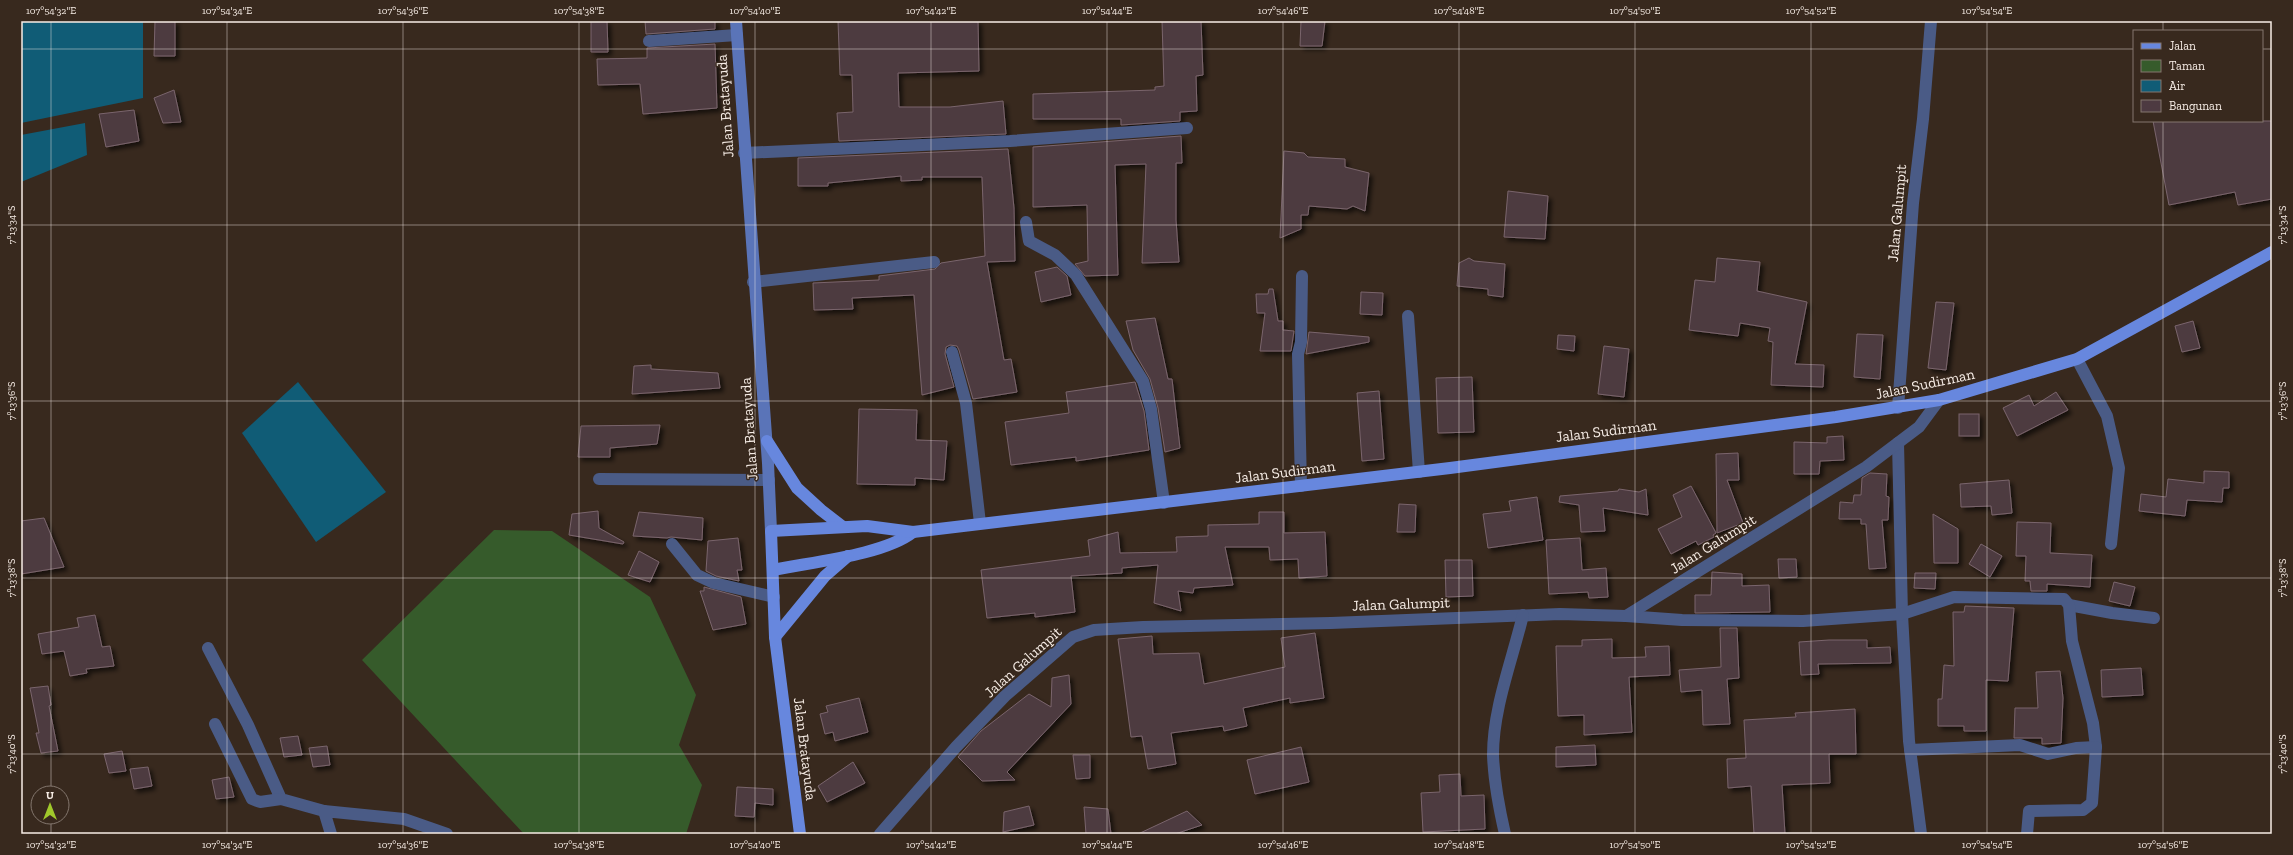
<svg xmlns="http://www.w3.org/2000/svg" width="2293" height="855" viewBox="0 0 2293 855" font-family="'Zilla Slab',serif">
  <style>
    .green { fill: #365b2b }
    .water { fill: #105c76 }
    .building { fill: #4d3a41; stroke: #7a656c; filter: url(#shadow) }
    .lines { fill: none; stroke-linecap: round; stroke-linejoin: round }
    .street { stroke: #4a5b86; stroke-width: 12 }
    .secondary { stroke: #5a74b8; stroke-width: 12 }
    .primary { stroke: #6787de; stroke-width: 12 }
    .ticks { fill: none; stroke: #f7ede6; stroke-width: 1; stroke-opacity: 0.45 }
    .labels { text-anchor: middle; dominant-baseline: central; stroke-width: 3; stroke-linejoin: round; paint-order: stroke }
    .street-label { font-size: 15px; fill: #f7ede6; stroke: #38291e }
    .neatline { fill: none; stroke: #f7ede6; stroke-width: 1.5 }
    .ticks-label { font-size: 10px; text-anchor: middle; fill: #f7ede6 }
  </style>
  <defs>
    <filter id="shadow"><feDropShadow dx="3.5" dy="3.5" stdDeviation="2" flood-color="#0009"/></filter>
  </defs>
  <rect width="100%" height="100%" fill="#38291e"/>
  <path class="green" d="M494 530 552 531 650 597 696 695 679 745 702 785 686 834H524L362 660Z"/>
  <g class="water">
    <path d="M21 21H143V98L21 123Z"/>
    <path d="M85 123 87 155 21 182V135Z"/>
    <path d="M298 382 386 492 316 542 242 433Z"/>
  </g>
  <g class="building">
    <path d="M155 21H175V56H154Z"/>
    <path d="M591 21H607L608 52H591Z"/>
    <path d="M645 21H715V29L646 34Z"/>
    <path d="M838 21H978L979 71 898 73 899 107H950L1003 101 1006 134 839 141 837 113 853 112 852 75H840Z"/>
    <path d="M1162 21H1201L1203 75 1196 76 1197 111 1180 112V121L1121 125V119H1033V94L1155 90V87L1164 86Z"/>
    <path d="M1301 21H1325L1322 46H1300Z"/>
    <path d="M715 44 717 108 643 114 640 84 598 85 597 59 647 58V48Z"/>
    <path d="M174 90 181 122 163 123 154 98Z"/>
    <path d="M134 110 139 141 106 147 99 114Z"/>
    <path d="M2153 121H2272V199L2238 205 2235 192 2169 205Z"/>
    <path d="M1181 136 1182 163H1176V220L1179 262 1142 263 1146 164 1115 165 1118 275 1085 276 1075 264 1088 261 1087 205 1033 207V147Z"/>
    <path d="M1008 149 1014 208 1015 261 987 262 1004 360 1011 359 1017 392 973 399 959 350 957 346 950 345 946 347 945 354 954 387 922 395 914 295 852 298 853 309 814 310 813 283 879 280V276L935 269 941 263 985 256 982 177H922V180L901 181V176L828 183V186H798V158Z"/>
    <path d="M1284 151 1304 153 1308 157 1345 159V167L1369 173 1365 211 1353 206 1347 209 1309 206 1308 215H1301V229L1280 238Z"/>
    <path d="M1508 191 1548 196 1545 239 1504 237Z"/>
    <path d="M1469 258 1474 261 1505 264 1503 297 1488 295V289L1457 286 1459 263Z"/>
    <path d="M1717 258 1760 262 1757 291 1807 302 1795 364 1824 365 1823 387 1771 385 1773 342 1768 341 1770 328 1740 323 1738 336 1689 330 1695 280 1715 282Z"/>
    <path d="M1057 267 1067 276 1071 295 1041 302 1035 272Z"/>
    <path d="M1269 289H1273L1278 321H1283V330L1294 331 1291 351H1260L1265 313H1257L1256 294H1268Z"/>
    <path d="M1361 292 1383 293 1382 315 1360 314Z"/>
    <path d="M1936 302 1954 303 1946 370 1928 368Z"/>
    <path d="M1155 318 1168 379H1172L1180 448 1165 452 1158 408 1150 379 1133 350 1126 321Z"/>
    <path d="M2193 321 2200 348 2182 352 2175 326Z"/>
    <path d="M1309 332 1369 337V342L1306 354Z"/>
    <path d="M1857 334 1883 335 1880 379 1854 377Z"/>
    <path d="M1558 335 1575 336 1574 351 1557 349Z"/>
    <path d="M1604 346 1629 349 1624 397 1598 394Z"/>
    <path d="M651 365V369L718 373 720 388 632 394 634 366Z"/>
    <path d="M1472 377 1474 432 1438 433 1436 378Z"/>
    <path d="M1135 382 1144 411 1149 450 1076 461V457L1011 465 1005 422 1069 413 1066 392Z"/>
    <path d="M1379 391 1384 459 1362 461 1357 393Z"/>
    <path d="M2056 392 2068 410 2017 436 2003 408 2029 395 2034 406Z"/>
    <path d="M859 409 917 410 916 440 947 441 944 480 915 478V485L857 484Z"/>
    <rect x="1959" y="414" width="20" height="22"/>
    <path d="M660 425 657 444 610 448V457H578L581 426Z"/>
    <path d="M1843 436 1844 460 1820 461 1819 474H1794V442L1827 443V437Z"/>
    <path d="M1738 453 1739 480H1727L1743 523 1717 533 1716 454Z"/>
    <path d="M2204 471 2229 472V488H2223L2222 502 2187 500 2185 516 2139 511 2141 494 2166 497 2168 479 2204 483Z"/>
    <path d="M1870 473 1887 474 1886 496 1889 497 1888 520H1882L1886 568 1869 569 1866 524H1861V519H1839L1840 502 1853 503 1854 495H1861L1862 478Z"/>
    <path d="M2009 480 2012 513 1992 515 1991 506 1961 507 1960 484Z"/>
    <path d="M1691 486 1716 533 1713 535 1714 537 1698 545 1696 541 1671 554 1658 529 1682 517 1673 495Z"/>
    <path d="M1619 489 1639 492 1646 489 1648 515 1603 508 1605 531 1581 532 1579 505 1559 502 1560 496 1618 491Z"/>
    <path d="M1537 497 1543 540 1488 548 1483 514 1511 511 1509 501Z"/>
    <path d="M1399 504 1416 505 1415 532H1397Z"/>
    <path d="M598 511 599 528 624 542 623 544 569 535 572 514Z"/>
    <path d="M639 512 703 518 702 540 671 537 667 538 633 536Z"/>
    <path d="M1259 512H1284V533L1325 532 1327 576 1299 578 1298 559 1270 560 1269 547H1225L1233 585 1194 588 1193 593 1178 591 1181 611 1154 603 1158 565 1122 568V573L1071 576 1075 612 1035 617V613L987 618 981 570 1090 556 1088 540 1118 532 1120 553 1177 552 1176 537 1208 536V525L1259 524Z"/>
    <path d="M1933 514 1958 529V563H1934Z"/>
    <path d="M44 518 64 567 21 574V521Z"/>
    <path d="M2017 522 2051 523 2050 553 2092 555 2090 587 2047 584V591H2031L2030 581H2025L2026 556H2016Z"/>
    <path d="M738 538 742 570H737L739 581 716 576 706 571 708 541Z"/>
    <path d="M1580 538 1582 570 1606 568 1608 597 1589 598 1588 592 1549 594 1546 540Z"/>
    <path d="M1981 544 2002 556 1990 577 1969 564Z"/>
    <path d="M639 551 659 562 650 582 628 575Z"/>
    <path d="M1778 559H1796L1797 577 1779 578Z"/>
    <path d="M1445 560H1472L1473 596 1446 597Z"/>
    <path d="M1712 572 1742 574V586L1769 585 1770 612 1695 613V595H1711Z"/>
    <path d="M1915 573H1936L1935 589 1914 588Z"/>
    <path d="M2114 582 2135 587 2130 606 2109 601Z"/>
    <path d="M704 587 741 597 746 624 713 630 700 591H704Z"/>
    <path d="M1965 606 2014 608 2008 681 1986 680V731H1964V726H1938V699H1942L1944 665 1954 666 1953 612H1964Z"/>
    <path d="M95 615 102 647 110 646 114 666 86 669 87 673 70 676 64 651 42 654 38 634 79 627 77 618Z"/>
    <path d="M1720 628H1737L1739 678 1727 679 1730 724 1703 725 1702 690 1681 692 1679 670 1721 667Z"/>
    <path d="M1315 633 1324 698 1290 703V698L1243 708 1247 726 1224 731 1223 726 1171 733 1176 764 1148 769 1142 736 1131 737 1118 639 1152 636 1153 654 1199 653 1204 684 1285 667 1281 638Z"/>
    <path d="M1612 639V658L1646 657 1645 647 1669 646 1670 675 1629 677 1632 732 1584 735V715L1558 716 1556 646H1582V640Z"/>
    <path d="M1829 640H1867V648L1890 647 1891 663 1818 664 1819 674 1801 675 1799 642Z"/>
    <path d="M2141 668 2143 695 2102 697 2101 670Z"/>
    <path d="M2060 671 2063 698 2061 743 2042 744V738H2014L2015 708H2038L2036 672Z"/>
    <path d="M1069 675 1071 704 1007 772 1015 780 982 781 958 757 981 731 1029 694 1051 707 1052 678Z"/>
    <path d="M48 686 51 705 49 706 58 751 41 753 36 733H39L30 688Z"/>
    <path d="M859 698 868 732 835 741 833 732 825 734 820 714 828 712 826 706Z"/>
    <path d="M1855 709 1856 754H1829L1830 783 1782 785 1785 834H1754L1751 786 1728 788 1727 759 1746 758 1744 720 1796 717 1795 713Z"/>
    <path d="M298 736 302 755 284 757 280 738Z"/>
    <path d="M1595 745 1596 765 1556 767V747Z"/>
    <path d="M327 746 330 765 313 767 309 748Z"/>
    <path d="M1301 747 1309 782 1255 794 1247 760Z"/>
    <path d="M122 751 126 771 109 773 104 754Z"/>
    <path d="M1073 755H1090V778L1076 779Z"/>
    <path d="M853 762 865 783 827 802 818 786Z"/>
    <path d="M148 767 152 786 134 789 130 769Z"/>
    <path d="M1460 774 1461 796 1484 795 1485 829 1423 832 1421 793 1440 792 1439 775Z"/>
    <path d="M229 777 234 797 216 799 212 780Z"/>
    <path d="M737 787 773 789V805L755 803 754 817 735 816Z"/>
    <path d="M1029 806 1034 825 1003 832 1004 812Z"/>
    <path d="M1084 807 1108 809 1111 834H1086Z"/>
    <path d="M1187 811 1202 825 1175 834H1138Z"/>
  </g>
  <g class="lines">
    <g class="street">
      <path d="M649 41 737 35"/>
      <path d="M744 153 1010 141 1187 128"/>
      <path d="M1026 222 1029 241 1055 255 1076 275 1143 381 1151 409 1164 503"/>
      <path d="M753 282 934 262"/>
      <path d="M1408 316 1419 472"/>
      <path d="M952 352 966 403 980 523"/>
      <path d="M2077 359 2107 416 2119 468 2111 544"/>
      <path d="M1898 408 1913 203 1923 119 1931 21"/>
      <path d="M1898 443 1902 614 1909 741 1921 834"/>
      <path d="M599 479 769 480"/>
      <path d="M1301 486 1298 354 1301 342 1302 276"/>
      <path d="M672 544 697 575 714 583 774 597"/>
      <path d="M2069 605 2112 613 2154 618"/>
      <path d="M1626 616 1682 620 1803 621 1902 614 1954 597 2064 599 2069 605 2072 641 2093 723 2096 747 2092 803 2083 810 2029 811 2027 834"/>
      <path d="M208 648 248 725 281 799 324 811"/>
      <path d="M215 724 252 799 260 802 281 799"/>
      <path d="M1910 750 2020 745 2048 754 2076 748 2096 747"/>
      <path d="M331 834 324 811 404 819 447 834"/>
      <path d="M880 834 956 747 1005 696 1073 637 1094 630 1143 627 1331 623 1560 614 1626 616 1866 467 1919 427 1939 400"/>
      <path d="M1505 834C1499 808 1494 782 1493 755 1493 708 1512 661 1523 615"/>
    </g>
    <path class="secondary" d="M736 21 768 463 771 531"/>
    <g class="primary">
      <path d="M767 441 797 488 821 510 843 527"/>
      <path d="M773 570C811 562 884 555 913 532"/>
      <path d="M775 637 825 576 848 556"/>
      <path d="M800 834 775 637 771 531 867 526 913 532 1450 468 1836 417 1939 400 2077 359 2272 252"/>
    </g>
  </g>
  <path class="ticks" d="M51 21V793M227 21V834M403 21V834M579 21V834M755 21V834M931 21V834M1107 21V834M1283 21V834M1459 21V834M1635 21V834M1811 21V834M1987 21V834M2163 21V31M21 49H2134M2262 49H2272M2163 121V834M21 225H2272M21 401H2272M21 578H2272M21 754H2272M51 817V834"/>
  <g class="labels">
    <g class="street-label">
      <text transform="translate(725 106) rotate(-94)">Jalan Bratayuda</text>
      <text transform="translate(1897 213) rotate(-85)">Jalan Galumpit</text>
      <text transform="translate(1925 384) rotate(-12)">Jalan Sudirman</text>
      <text transform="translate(749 429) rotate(-94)">Jalan Bratayuda</text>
      <text transform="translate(1606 431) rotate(-7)">Jalan Sudirman</text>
      <text transform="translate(1285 472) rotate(-7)">Jalan Sudirman</text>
      <text transform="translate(1713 544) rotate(-32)">Jalan Galumpit</text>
      <text transform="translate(1401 604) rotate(-2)">Jalan Galumpit</text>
      <text transform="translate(1023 662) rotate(-42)">Jalan Galumpit</text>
      <text transform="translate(805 749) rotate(83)">Jalan Bratayuda</text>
    </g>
  </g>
  <rect width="2293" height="855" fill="none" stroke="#38291e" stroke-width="44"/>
  <rect x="2133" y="30" width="130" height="92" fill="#38291e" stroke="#84776e"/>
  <rect x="2141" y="43" width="20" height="6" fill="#6787de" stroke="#84776e"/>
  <text x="2169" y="50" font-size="12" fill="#f7ede6">Jalan</text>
  <rect x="2141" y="60" width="20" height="12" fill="#365b2b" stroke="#84776e"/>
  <text x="2169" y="70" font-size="12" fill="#f7ede6">Taman</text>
  <rect x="2141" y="80" width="20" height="12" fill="#105c76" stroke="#84776e"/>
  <text x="2169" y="90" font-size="12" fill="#f7ede6">Air</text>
  <rect x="2141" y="100" width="20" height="12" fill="#4d3a41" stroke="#84776e"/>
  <text x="2169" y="110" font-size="12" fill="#f7ede6">Bangunan</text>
  <g transform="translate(50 805)"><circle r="19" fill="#38291e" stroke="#84776e"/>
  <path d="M0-3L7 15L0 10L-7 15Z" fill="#a0c92b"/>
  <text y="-6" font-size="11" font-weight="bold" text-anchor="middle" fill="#f7ede6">U</text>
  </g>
  <rect x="22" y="22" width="2249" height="811" class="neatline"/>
  <g class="ticks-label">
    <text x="51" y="14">107°54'32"E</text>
    <text x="227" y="14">107°54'34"E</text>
    <text x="403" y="14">107°54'36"E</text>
    <text x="579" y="14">107°54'38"E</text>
    <text x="755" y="14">107°54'40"E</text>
    <text x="931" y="14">107°54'42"E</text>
    <text x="1107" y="14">107°54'44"E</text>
    <text x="1283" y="14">107°54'46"E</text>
    <text x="1459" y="14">107°54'48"E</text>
    <text x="1635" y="14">107°54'50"E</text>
    <text x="1811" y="14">107°54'52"E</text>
    <text x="1987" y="14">107°54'54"E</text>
    <text transform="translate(11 225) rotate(-90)" y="4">7°13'34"S</text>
    <text transform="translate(2282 225) rotate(-90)" y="4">7°13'34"S</text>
    <text transform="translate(11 401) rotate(-90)" y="4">7°13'36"S</text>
    <text transform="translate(2282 401) rotate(-90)" y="4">7°13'36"S</text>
    <text transform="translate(11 578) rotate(-90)" y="4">7°13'38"S</text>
    <text transform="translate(2282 578) rotate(-90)" y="4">7°13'38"S</text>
    <text transform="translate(11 754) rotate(-90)" y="4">7°13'40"S</text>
    <text transform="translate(2282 754) rotate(-90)" y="4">7°13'40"S</text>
    <text x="51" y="848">107°54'32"E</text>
    <text x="227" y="848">107°54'34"E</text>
    <text x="403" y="848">107°54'36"E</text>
    <text x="579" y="848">107°54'38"E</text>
    <text x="755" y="848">107°54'40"E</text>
    <text x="931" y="848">107°54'42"E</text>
    <text x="1107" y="848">107°54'44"E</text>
    <text x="1283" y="848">107°54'46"E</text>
    <text x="1459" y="848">107°54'48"E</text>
    <text x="1635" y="848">107°54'50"E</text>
    <text x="1811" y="848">107°54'52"E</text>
    <text x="1987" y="848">107°54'54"E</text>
    <text x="2163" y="848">107°54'56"E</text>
  </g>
</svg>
